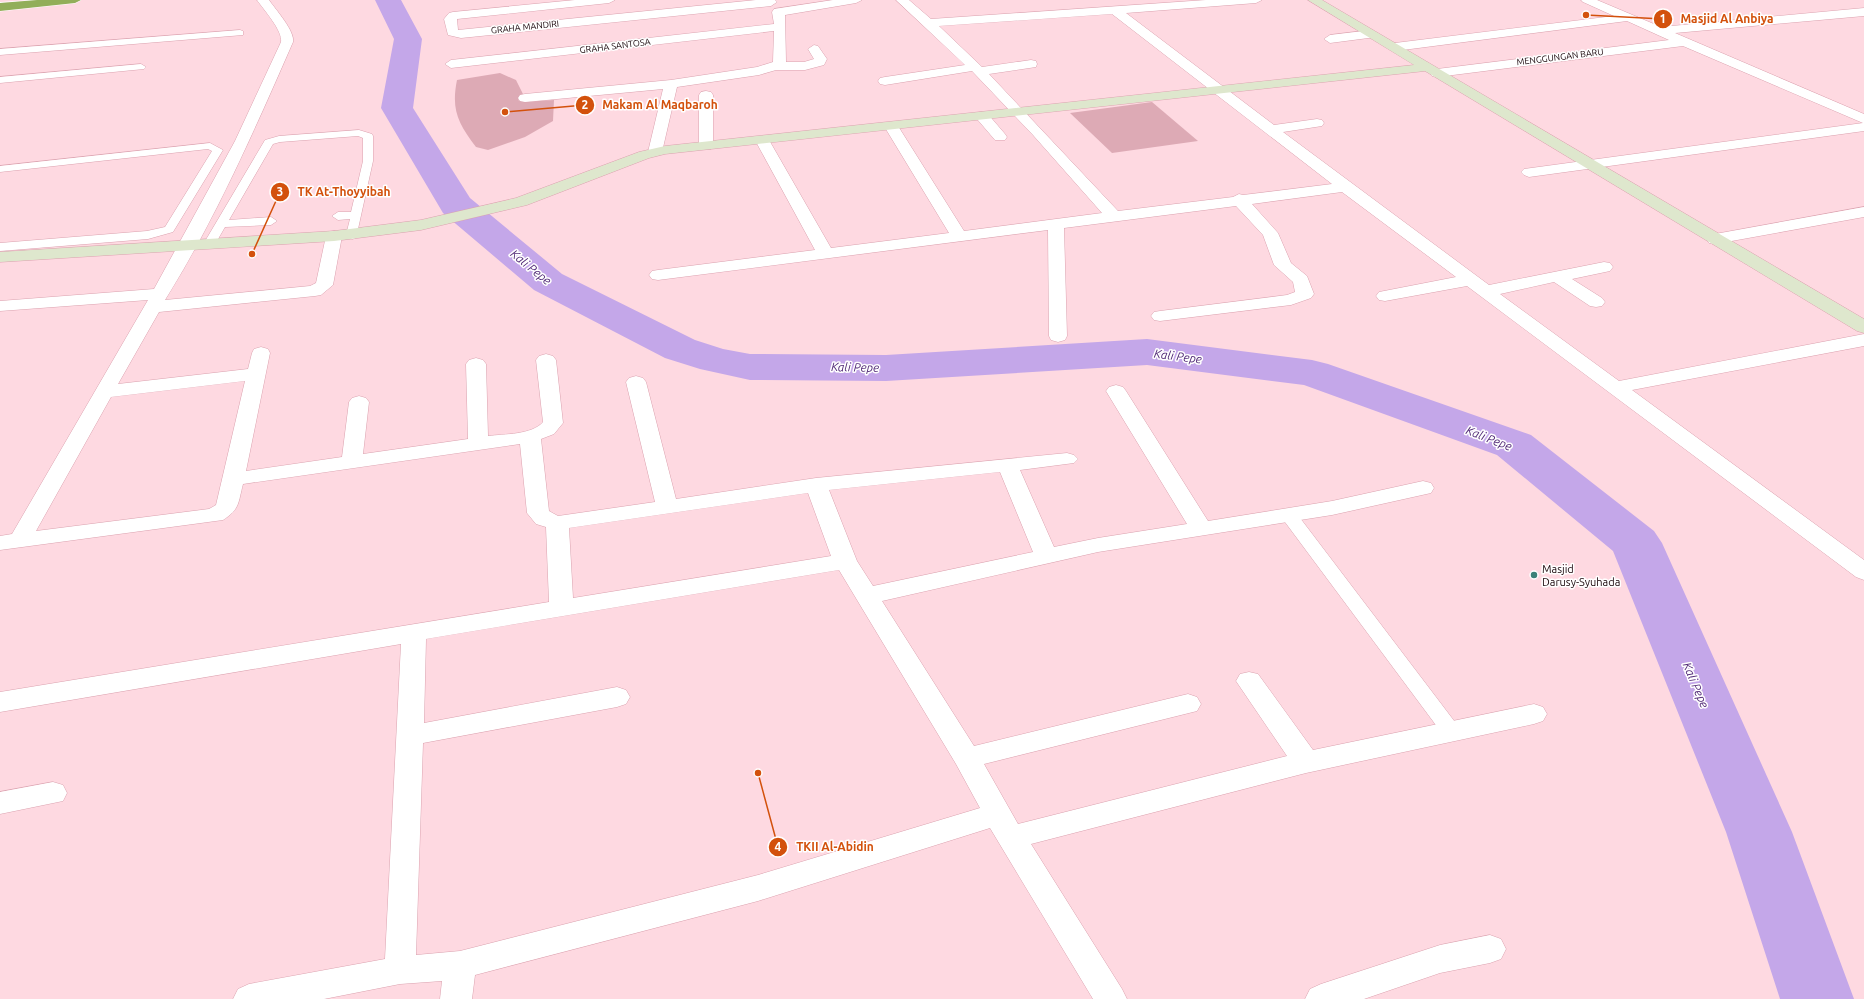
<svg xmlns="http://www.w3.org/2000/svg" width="1864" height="999" viewBox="0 0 1864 999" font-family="Ubuntu,sans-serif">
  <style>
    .green { fill: #ddaab5 }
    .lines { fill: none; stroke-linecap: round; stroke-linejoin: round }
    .river { fill: #c4a7e9; fill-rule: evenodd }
    .lane-casing { stroke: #dba2af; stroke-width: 1 }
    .street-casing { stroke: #dba2af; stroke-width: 1 }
    .secondary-casing { stroke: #dba2af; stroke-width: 1 }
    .highway-casing { stroke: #fff; stroke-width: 1 }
    .lane { fill: #fff; fill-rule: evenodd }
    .street { fill: #fff; fill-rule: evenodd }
    .secondary { fill: #dee7cd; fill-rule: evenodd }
    .highway { fill: #92ae59; fill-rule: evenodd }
    .poi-dot { fill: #3b8178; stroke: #fff; stroke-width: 1.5 }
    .labels { text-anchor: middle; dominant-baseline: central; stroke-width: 3; stroke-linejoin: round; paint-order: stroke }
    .far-street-label { font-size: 9px; fill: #18050a; stroke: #fff }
    .poi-label { font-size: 11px; fill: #18050a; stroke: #fff; text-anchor: start }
    .water-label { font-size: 12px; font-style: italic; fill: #522b77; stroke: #fff }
    .leader { fill: none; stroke: #d3510c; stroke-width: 1.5 }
    .callout-dot { fill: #d3510c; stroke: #fff; stroke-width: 1.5 }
    .mark-label { font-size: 12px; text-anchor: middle; font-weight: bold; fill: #fff }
    .callout-label { font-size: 12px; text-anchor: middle; font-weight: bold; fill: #d3510c; stroke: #fff; stroke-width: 3; stroke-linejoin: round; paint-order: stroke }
  </style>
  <rect width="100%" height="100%" fill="#fed9e1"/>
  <g class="green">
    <path d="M500 73 516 80 523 94 518 100 524 102 554 100 553 121 525 137 488 150 476 147C458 123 451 110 457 80Z"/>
    <path d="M1152 102 1198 141 1112 153 1070 113Z"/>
  </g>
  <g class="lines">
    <path class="river" d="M375 0H401L422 39 413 108 470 198 562 274 695 340 723 349 750 354 886 355 1147 339 1312 360 1328 364 1531 435 1654 531 1662 543 1792 832 1854 999H1780L1726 832 1613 551 1497 455 1304 385 1147 365 886 381 750 380 700 369 665 358 534 290 443 213 381 108 394 39Z"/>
    <g class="lane-casing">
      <g id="lane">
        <path d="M240 30 243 31V35L0 55V49Z"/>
        <path d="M141 64 146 67 144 69 0 83V77Z"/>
        <path d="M359 130 372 134 373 136V161L356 238 352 239 346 235 350 219 338 220 332 216 338 212H351L363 161V138L358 136 280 142 273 144 229 220 271 217 277 221 271 225 225 227 214 246H206L204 243 265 140 279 136Z"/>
        <path d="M210 143 223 150 173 232 148 239 0 251V243L147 231 165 227 212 151 208 149 0 172V166Z"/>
        <path d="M1288 509 1294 510 1458 726 1461 731 1458 736 1451 738 1444 736 1282 518 1280 514 1282 510Z"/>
      </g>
    </g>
    <g class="street-casing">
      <g id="street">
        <path d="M257 0H269C276 10 295 31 293 42 255 129 215 220 165 300L310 286 316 283 326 236 328 232 334 231 340 232 342 236 333 285 321 295 315 296 159 312 118 384 248 369 252 353 254 349 261 347 268 349 270 353 246 471 342 457 349 402 352 398 359 396 366 398 369 402 363 454 468 439 466 364 469 360 476 358 483 360 486 364 488 436C504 434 532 435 543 422L536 360 539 356 546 354 553 356 556 360 563 423 554 434 541 439 549 511 558 516 655 502 626 382 629 378 636 376 643 378 646 382 676 499 816 478 1067 453 1074 455 1078 459 1074 463 1020 470 1054 547 1098 538 1187 524 1106 391 1109 387 1116 385 1123 387 1126 391 1208 521 1332 501 1423 481 1431 483 1434 488 1431 493 1332 515 1098 552 882 601 974 746 1188 694 1197 697 1201 704 1197 711 984 764 1018 824 1287 756 1236 681 1240 674 1249 672 1258 674 1313 750 1534 704 1543 707 1547 714 1543 721 1534 724 1306 773 1031 844 1122 989 1127 999H1093L990 828 758 901 475 975 472 999H440L442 981 400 984 324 999H233L238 989 249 984 385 959 401 644 0 712V692L549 602 546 527 536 524 527 513 520 444 243 484C238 503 240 509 223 520L0 550V536L12 534 148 300 0 311V301L154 289 235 141 281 42C283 31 264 10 257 0ZM245 381 216 505 209 509 36 531 111 397ZM1000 472 1033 552 873 586 857 561 829 490ZM808 493 831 556 573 598 569 528ZM839 570 956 764 980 808 758 875 460 951 416 955 423 743 617 707 626 704 630 697 626 690 617 687 424 723 426 639Z"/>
        <path d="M575 0H615L609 3 457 19 458 30 756 0H775L777 2 771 6 461 38 448 35 444 19 449 13 453 12Z"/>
        <path d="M833 0H862L856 3 785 15 786 62H804L814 59 808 49 814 45 818 46 827 59 824 65 805 70H776L759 75 677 87 662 152 660 155H650L648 152 663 89 525 102 520 101 518 98 520 95 525 94 671 80 757 67 773 62 774 31 451 68 445 64 451 60 774 24 772 12 774 9Z"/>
        <path d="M896 0H909L931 19 1206 0H1262L1256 3 1126 13 1274 125 1317 119 1322 120 1324 123 1322 126 1283 132 1489 285 1604 262 1610 263 1613 267 1610 271 1572 279 1602 298 1605 302 1602 306 1596 307 1590 306 1554 282 1500 294 1619 381 1864 334V346L1632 390 1864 560V580L1856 577 1467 286 1385 301 1379 300 1376 296 1379 292 1456 277 1342 192 1252 204 1278 233 1291 263 1307 276 1314 294 1311 298 1291 305 1160 321 1154 320 1151 316 1154 312 1160 311 1287 295 1295 292 1293 282 1274 265 1263 235 1236 206 1064 228 1067 336 1065 340 1058 342 1051 340 1049 336 1048 230 658 280 652 279 649 275 652 271 658 270 815 250 755 140 757 137H767L769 140 831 248 949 233 884 126 886 123H896L898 126 964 231 1102 213 1033 135 972 71 885 85 880 84 878 81 880 78 885 77 965 65ZM1112 14 1332 184 1243 195 1239 194 1233 197 1118 211 989 74 1036 67 1037 64 1036 61 1031 60 982 67 939 26Z"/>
        <path d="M1581 0H1597L1661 27 1864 8V16L1675 33 1864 114V131L1529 177 1524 175 1521 172 1524 169 1863 123 1683 46 1437 77 1432 76 1430 73 1432 70 1437 69 1669 40 1627 21 1395 51 1389 47 1395 43 1614 16 1583 2Z"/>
        <path d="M1372 30 1378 34 1376 37 1330 43 1324 39 1330 35Z"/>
        <path d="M706 91 711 92 713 95V146L711 149H701L699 146V95L701 92Z"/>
        <path d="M982 112 987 113 1005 134 1007 137 1005 140H995L977 119 975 116 977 113Z"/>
        <path d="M1864 207V217L1715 244 1709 243 1707 239 1709 235 1715 234Z"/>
        <path d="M53 782 63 785 67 793 63 801 0 814V792Z"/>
        <path d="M1490 935 1501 939 1506 949 1501 959 1490 963 1440 973 1364 999H1305L1310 989 1321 984 1440 945Z"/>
      </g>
    </g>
    <g class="secondary-casing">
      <path id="secondary" d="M1308 0H1322L1864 319V333L1857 331 1425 71 665 154 649 158 527 205 421 230 334 241 0 262V252L334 231 421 220 516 198 639 152 665 146 1414 65Z"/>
    </g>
    <g class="highway-casing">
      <path id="highway" d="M37 0H81L75 3 0 11V3Z"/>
    </g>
    <use href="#lane" class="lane"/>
    <use href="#street" class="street"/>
    <use href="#secondary" class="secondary"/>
    <use href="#highway" class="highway"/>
  </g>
  <circle class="poi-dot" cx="1534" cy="575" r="4"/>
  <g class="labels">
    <g class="far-street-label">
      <text transform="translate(525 27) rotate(-6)">GRAHA MANDIRI</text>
      <text transform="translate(615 46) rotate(-7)">GRAHA SANTOSA</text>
      <text transform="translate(1560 57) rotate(-7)">MENGGUNGAN BARU</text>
    </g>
    <g class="poi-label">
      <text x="1542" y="569">Masjid<tspan x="1542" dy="13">Darusy-Syuhada</tspan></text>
    </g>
    <g class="water-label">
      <text transform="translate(531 267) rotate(39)">Kali Pepe</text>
      <text transform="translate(1178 356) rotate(7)">Kali Pepe</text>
      <text transform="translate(855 367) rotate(1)">Kali Pepe</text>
      <text transform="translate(1489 438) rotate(21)">Kali Pepe</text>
      <text transform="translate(1696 685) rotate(67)">Kali Pepe</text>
    </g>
  </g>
  <path class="leader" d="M1586 15L1663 19M505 112L585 105M252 254L280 192M758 773L778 847"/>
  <g class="callout-dot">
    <circle cx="1586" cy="15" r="4"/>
    <circle cx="505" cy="112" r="4"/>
    <circle cx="252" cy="254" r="4"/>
    <circle cx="758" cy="773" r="4"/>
    <circle cx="1663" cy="19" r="10"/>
    <circle cx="585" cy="105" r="10"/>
    <circle cx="280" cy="192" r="10"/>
    <circle cx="778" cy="847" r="10"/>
  </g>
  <g class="mark-label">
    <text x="1663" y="23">1</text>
    <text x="585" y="109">2</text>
    <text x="280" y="196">3</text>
    <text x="778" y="851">4</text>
  </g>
  <g class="callout-label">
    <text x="1727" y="23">Masjid Al Anbiya</text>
    <text x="660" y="109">Makam Al Maqbaroh</text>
    <text x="344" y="196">TK At-Thoyyibah</text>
    <text x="835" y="851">TKII Al-Abidin</text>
  </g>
</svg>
